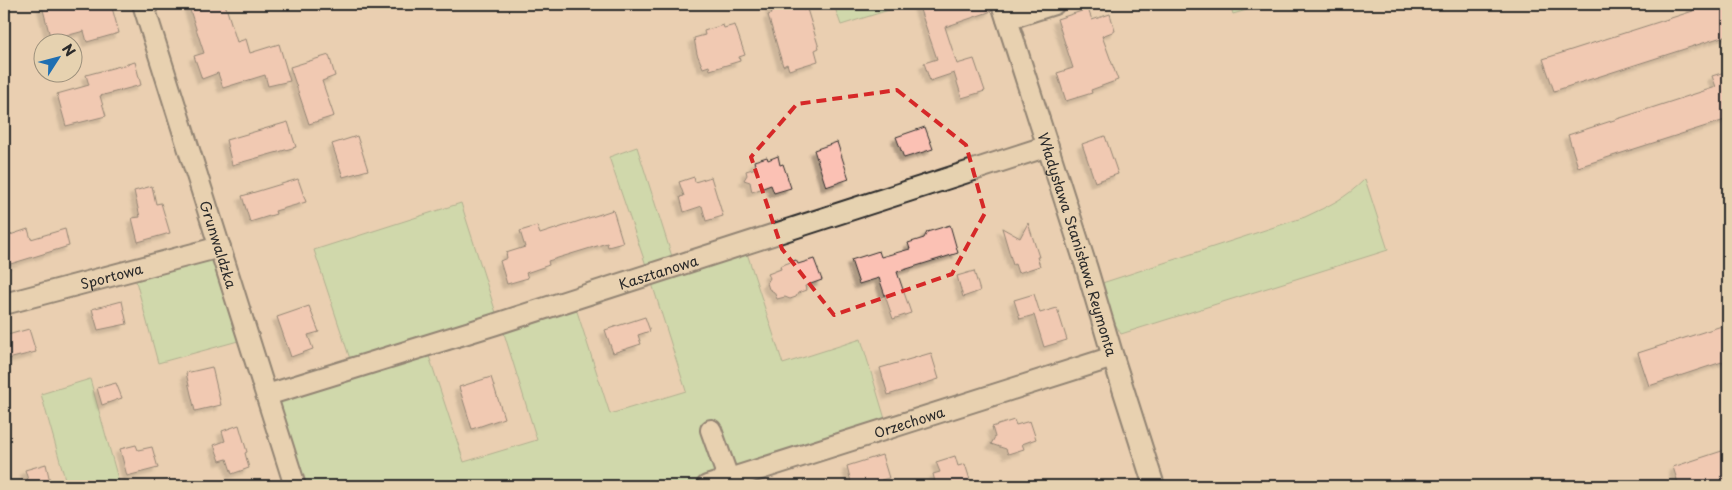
<svg xmlns="http://www.w3.org/2000/svg" width="1732" height="490" viewBox="0 0 1732 490" font-family="'Playpen Sans',sans-serif">
  <style>
    .green { fill: #b1e3a4; stroke: #6e8768 }
    .building { fill: #fbc1b4; stroke: #2b2b2b; filter: url(#shadow) }
    .lines { fill: none; stroke-linecap: round; stroke-linejoin: round }
    .minor-casing { stroke: #2b2b2b; stroke-width: 24 }
    .minor { stroke: #e6d2b0; stroke-width: 20 }
    .marked { fill: none; stroke: #d62828; stroke-width: 4; stroke-dasharray: 10 6; stroke-linejoin: round }
    .labels { text-anchor: middle; dominant-baseline: central; stroke-width: 5; stroke-linejoin: round; paint-order: stroke }
    .street-label { font-size: 14px; fill: #2b2b2b; stroke: #e6d2b0 }
  </style>
  <defs>
    <filter id="shadow"><feDropShadow dx="-4.5" dy="4.5" stdDeviation="1" flood-color="#0004"/></filter>
  </defs>
  <rect width="100%" height="100%" fill="#eacfb1"/>
  <filter id="ink" filterUnits="userSpaceOnUse"><feTurbulence type="fractalNoise" baseFrequency=".02" numOctaves="2"/><feDisplacementMap in="SourceGraphic" scale="10" xChannelSelector="R" yChannelSelector="G"/><feConvolveMatrix kernelMatrix="1 2 1 2 8 2 1 2 1" color-interpolation-filters="sRGB"/></filter>
  <g filter="url(#ink)">
    <g class="green">
      <path d="M837 4H908L841 25 834 5Z"/>
      <path d="M1230 4H1267L1233 14Z"/>
      <path d="M637 147 675 266 744 244 783 364 861 339 888 429 731 486H295L267 395 353 368 314 250 461 203 497 316 428 353 464 462 537 440 503 330 573 299 610 414 686 391 649 274 609 157Z"/>
      <path d="M1365 179 1388 250 1121 334 1093 286 1305 217C1330 205 1345 199 1365 179Z"/>
      <path d="M220 247 249 338 158 363 133 270Z"/>
      <path d="M90 379 120 486H67L41 394Z"/>
    </g>
    <g class="building">
      <path d="M51 4H111L119 33 87 42 84 31 51 40 42 6Z"/>
      <path d="M188 4H225L237 42 246 39 250 53 279 44 290 81 268 86 265 75 223 88 218 73 202 79 194 56 204 53Z"/>
      <path d="M771 4H801L803 10 807 9 819 48 815 50 818 61 789 70 787 64 783 66 768 15 772 14 770 8H772Z"/>
      <path d="M918 4H990L992 11 945 27 957 64 974 59 985 91 962 98 954 73 930 81 924 63 937 59Z"/>
      <path d="M1690 4H1728V35L1554 91 1543 59 1693 11Z"/>
      <path d="M1088 9 1092 20 1110 14 1115 31 1102 36 1118 80 1091 90 1092 93 1066 101 1057 73 1073 68 1057 19Z"/>
      <path d="M723 25 724 28 735 25 745 55 739 57 740 61 710 70 709 66 703 68 697 54 694 38 705 35 704 31Z"/>
      <path d="M329 55 335 76 322 81 334 116 309 124 290 67Z"/>
      <path d="M135 62 141 85 100 96 106 116 66 126 57 94 89 85 86 75Z"/>
      <path d="M1728 71V119L1578 167 1568 135 1716 87 1712 76Z"/>
      <path d="M288 122 296 147 232 165 226 140Z"/>
      <path d="M925 127 933 149 904 158 896 137Z"/>
      <path d="M357 136 368 170 343 177 332 144Z"/>
      <path d="M1105 136 1118 174 1095 182 1082 144Z"/>
      <path d="M837 142 849 179 826 187 814 150Z"/>
      <path d="M778 156 780 165 783 164 791 188 774 193 771 185 752 192 750 182 744 180 747 175 746 171 756 168 754 161 767 157 768 160Z"/>
      <path d="M694 177 695 182 711 177 723 216 706 221 702 206 684 212 680 197 684 196 679 182Z"/>
      <path d="M298 179 306 202 275 211 276 214 250 222 242 196Z"/>
      <path d="M152 186 156 204 161 203 170 233 138 242 132 218 140 217 134 191Z"/>
      <path d="M613 210 623 243 608 247 607 243 548 261 549 265 526 273 528 278 507 284 500 261 507 258 506 253 525 247 520 231 537 226 540 234Z"/>
      <path d="M1028 223 1039 257H1037L1040 266 1018 273 1015 264 1013 265 1002 228 1020 238Z"/>
      <path d="M950 225 958 253 897 272 911 313 893 319 879 278 859 284 851 260 879 251 881 257 910 249 908 243 924 238 927 232Z"/>
      <path d="M28 229 31 239 65 229 69 246 4 266V237Z"/>
      <path d="M814 259 822 280 805 286 806 290 798 293 796 297 790 299 785 297 777 299 774 292 769 289 767 283 770 278 768 274 781 269 780 266 796 260 798 264Z"/>
      <path d="M974 271 980 291 963 297 957 276Z"/>
      <path d="M1034 294 1040 313 1057 308 1067 340 1044 347 1034 315 1020 319 1014 300Z"/>
      <path d="M122 301 127 324 98 330 92 309Z"/>
      <path d="M309 306 319 332 308 335 313 349 291 357 277 317Z"/>
      <path d="M645 317 650 331 638 335 641 344 613 353 605 330Z"/>
      <path d="M1728 324V360L1649 386 1638 353Z"/>
      <path d="M29 329 36 352 4 360V336Z"/>
      <path d="M931 353 939 379 888 395 880 368Z"/>
      <path d="M212 367 221 405 195 411 186 373Z"/>
      <path d="M491 377 504 418 472 429 459 387Z"/>
      <path d="M116 383 122 398 102 405 97 388Z"/>
      <path d="M1014 420 1016 425 1030 421 1036 439 1022 444 1024 449 1008 454 1006 449 991 444 995 437 992 427Z"/>
      <path d="M239 425 247 452 245 453 249 468 232 474 227 459 220 461 214 445 225 441 222 431Z"/>
      <path d="M136 445 138 450 152 447 158 468 127 476 120 449Z"/>
      <path d="M1728 449V486H1679L1673 467Z"/>
      <path d="M882 455 889 478 881 480 883 486H852L847 466Z"/>
      <path d="M955 456 958 466 965 464 972 486H936L933 474 940 472 936 462Z"/>
      <path d="M46 464 51 486H30L25 470Z"/>
    </g>
    <g class="lines">
      <g class="minor-casing">
        <g id="minor">
          <path id="s1" d="M143 4 295 486"/>
          <path id="s2" d="M1002 4 1087 269 1113 357 1154 486"/>
          <path d="M1007 19 1054 4"/>
          <path id="s3" d="M4 304 220 247"/>
          <path id="s4" d="M267 395 493 325 1048 146"/>
          <path d="M711 430 731 486"/>
          <path id="s5" d="M707 486 1113 357"/>
        </g>
      </g>
      <use href="#minor" class="minor"/>
    </g>
  </g>
  <path d="M0 0H1732V490H0ZM897 90 966 145 985 213 952 274 834 315 782 249 751 157 797 104Z" fill="#eacfb1" fill-opacity=".55" fill-rule="evenodd"/>
  <path class="marked" d="M897 90 966 145 985 213 952 274 834 315 782 249 751 157 797 104Z"/>
  <g class="labels">
    <g class="street-label">
      <text stroke="none"><textPath href="#s1" startOffset="252">Grunwaldzka</textPath></text>
      <text stroke="none"><textPath href="#s2" startOffset="252">Władysława Stanisława Reymonta</textPath></text>
      <text stroke="none"><textPath href="#s4" startOffset="410">Kasztanowa</textPath></text>
      <text stroke="none"><textPath href="#s3" startOffset="111">Sportowa</textPath></text>
      <text stroke="none"><textPath href="#s5" startOffset="212">Orzechowa</textPath></text>
    </g>
  </g>
  <rect width="1732" height="490" fill="none" stroke="#e6d2b0" stroke-width="20"/>
  <rect x="10" y="10" width="1712" height="470" fill="none" stroke="#2b2b2b" stroke-width="2" filter="url(#ink)"/>
  <g transform="translate(58 58) rotate(54)"><circle r="24" fill="#e6d2b0" stroke="#9b8f7b"/>
  <path d="M0-4L9 19L0 12L-9 19Z" fill="#1f6fb2"/>
  <text y="-8" font-size="14" font-weight="bold" text-anchor="middle" fill="#2b2b2b">N</text>
  </g>
</svg>
